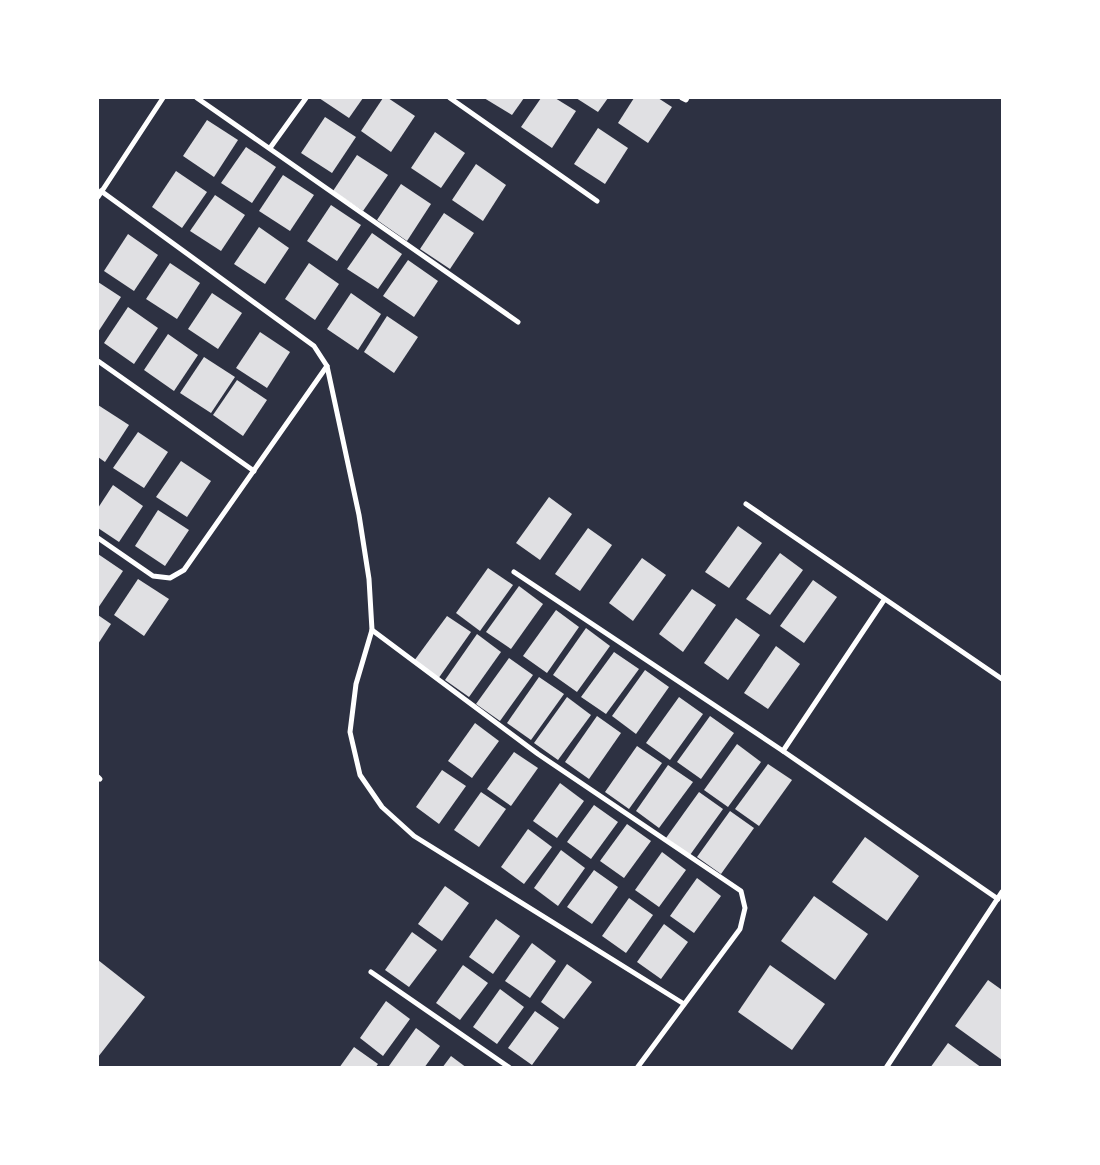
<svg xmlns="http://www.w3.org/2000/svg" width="1100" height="1165" viewBox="0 0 1100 1165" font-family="'DejaVu Sans',sans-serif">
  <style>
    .building { fill: #e0e0e3 }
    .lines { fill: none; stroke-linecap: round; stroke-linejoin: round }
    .minor { stroke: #fff; stroke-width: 5 }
  </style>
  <rect width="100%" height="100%" fill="#2d3142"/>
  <g class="building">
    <path d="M319 98H363L349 118Z"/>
    <path d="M383 98H388L415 116 391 152 361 131Z"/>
    <path d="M484 98H524L512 115Z"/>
    <path d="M541 98H555L576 111 552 148 521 127Z"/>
    <path d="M576 98H608L598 112Z"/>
    <path d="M634 98H658L672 107 648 143 618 123Z"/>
    <path d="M325 117 356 137 332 173 301 153Z"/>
    <path d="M207 120 238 140 214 177 183 156Z"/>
    <path d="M598 128 628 148 605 184 574 164Z"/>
    <path d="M435 132 465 153 441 188 411 168Z"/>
    <path d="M246 147 276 167 252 203 221 183Z"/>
    <path d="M357 155 388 175 363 211 333 191Z"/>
    <path d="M476 164 506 185 483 221 452 200Z"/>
    <path d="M176 171 207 192 182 228 152 207Z"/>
    <path d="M283 175 314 195 290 231 259 211Z"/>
    <path d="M401 184 431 204 407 241 377 220Z"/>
    <path d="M215 195 245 215 221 251 190 231Z"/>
    <path d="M331 205 361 225 337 261 307 241Z"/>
    <path d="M444 213 474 233 450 269 420 249Z"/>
    <path d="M259 227 289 248 265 284 234 264Z"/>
    <path d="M372 233 402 254 378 289 347 269Z"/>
    <path d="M128 234 158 255 134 291 104 271Z"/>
    <path d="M408 260 438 281 414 317 383 296Z"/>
    <path d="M170 263 200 283 177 319 146 299Z"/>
    <path d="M309 263 339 284 315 320 285 299Z"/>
    <path d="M98 282 121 297 98 332Z"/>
    <path d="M212 293 242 313 218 349 188 329Z"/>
    <path d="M351 293 381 314 358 350 327 329Z"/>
    <path d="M128 307 158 328 134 364 104 343Z"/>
    <path d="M387 316 418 337 394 373 364 352Z"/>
    <path d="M260 332 290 352 267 388 236 368Z"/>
    <path d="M168 334 198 355 174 391 144 370Z"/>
    <path d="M204 357 235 377 211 413 180 393Z"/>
    <path d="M237 380 267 400 243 436 213 415Z"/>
    <path d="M98 405 129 425 105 462 98 457Z"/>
    <path d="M138 432 168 452 144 488 113 468Z"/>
    <path d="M181 461 211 481 187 517 156 497Z"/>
    <path d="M113 485 143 506 119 542 98 528V508Z"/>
    <path d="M549 497 572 514 540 560 516 543Z"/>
    <path d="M158 510 189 530 165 566 135 546Z"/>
    <path d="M738 526 762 543 729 588 705 572Z"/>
    <path d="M588 528 612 545 580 591 555 574Z"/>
    <path d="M780 553 803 570 770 615 746 599Z"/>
    <path d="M98 554 123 571 98 608Z"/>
    <path d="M642 558 666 575 633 621 609 603Z"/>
    <path d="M488 568 513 585 480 631 456 613Z"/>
    <path d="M138 579 169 599 144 636 114 615Z"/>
    <path d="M813 580 837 597 804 643 780 626Z"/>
    <path d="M519 586 543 604 511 649 486 632Z"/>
    <path d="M692 589 716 605 683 652 659 634Z"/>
    <path d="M556 610 579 627 547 673 523 656Z"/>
    <path d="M98 615 111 624 98 644Z"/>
    <path d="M447 616 471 632 438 679 414 661Z"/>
    <path d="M736 618 760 635 728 680 704 663Z"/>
    <path d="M586 628 610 646 577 692 553 675Z"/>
    <path d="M477 634 501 652 469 697 445 680Z"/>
    <path d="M776 646 800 664 768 709 744 693Z"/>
    <path d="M614 652 639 669 606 714 581 697Z"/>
    <path d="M509 658 533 675 500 721 476 704Z"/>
    <path d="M645 670 669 687 636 734 612 716Z"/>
    <path d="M539 677 564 694 531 740 507 723Z"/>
    <path d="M567 697 591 715 558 760 534 743Z"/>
    <path d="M679 697 703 714 670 760 646 743Z"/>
    <path d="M597 716 621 733 589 779 565 762Z"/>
    <path d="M710 716 734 733 701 779 677 762Z"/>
    <path d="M475 723 499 741 472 778 448 761Z"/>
    <path d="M737 744 761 762 728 807 704 790Z"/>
    <path d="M637 746 662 763 629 809 605 792Z"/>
    <path d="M514 752 538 768 511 806 487 789Z"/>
    <path d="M768 764 792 780 759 826 735 809Z"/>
    <path d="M668 765 693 782 659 828 636 811Z"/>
    <path d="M442 770 466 786 439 824 416 807Z"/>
    <path d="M560 783 584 801 557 838 533 821Z"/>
    <path d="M481 792 506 809 479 847 454 830Z"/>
    <path d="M699 792 723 809 690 855 666 838Z"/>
    <path d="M594 805 618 822 591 859 567 842Z"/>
    <path d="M730 811 754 828 721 874 697 857Z"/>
    <path d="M627 824 651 841 624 878 600 861Z"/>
    <path d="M528 829 552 847 524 884 501 867Z"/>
    <path d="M865 837 919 876 887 921 832 882Z"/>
    <path d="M561 850 585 868 558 906 534 888Z"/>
    <path d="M662 852 686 870 659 907 635 890Z"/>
    <path d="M594 870 618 887 592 924 567 907Z"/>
    <path d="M697 878 721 896 694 933 670 916Z"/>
    <path d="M445 886 469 903 442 941 418 924Z"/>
    <path d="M814 896 868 934 835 980 781 941Z"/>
    <path d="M629 898 653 915 626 953 602 936Z"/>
    <path d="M496 919 520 936 493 974 469 957Z"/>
    <path d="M664 924 688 942 661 979 637 962Z"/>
    <path d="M412 932 437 950 409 987 385 970Z"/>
    <path d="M532 943 556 961 530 998 505 981Z"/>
    <path d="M98 960 145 997 98 1057Z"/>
    <path d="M567 964 592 982 564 1019 541 1002Z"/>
    <path d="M463 965 488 983 460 1020 436 1003Z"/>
    <path d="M770 965 825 1004 792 1050 738 1012Z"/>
    <path d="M988 980 1002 990V1060L955 1026Z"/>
    <path d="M500 989 524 1007 497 1044 473 1027Z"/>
    <path d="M386 1001 410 1019 383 1056 360 1038Z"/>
    <path d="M535 1011 559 1028 532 1065 508 1048Z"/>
    <path d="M416 1028 440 1046 424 1068H392L389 1066Z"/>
    <path d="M948 1043 982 1068H930Z"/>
    <path d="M354 1047 378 1064 375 1068H339Z"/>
    <path d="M451 1056 467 1068H442Z"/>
  </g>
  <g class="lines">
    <g class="minor">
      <path d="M197 98 518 322"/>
      <path d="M450 98 597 201"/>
      <path d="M682 98 686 100 687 98"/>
      <path d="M270 148 306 98"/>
      <path d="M101 191 314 346 327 366 359 515 369 579 372 630 538 754 741 891 745 908 740 929 637 1068"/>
      <path d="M98 197 163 98"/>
      <path d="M98 361 254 471"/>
      <path d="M746 504 1002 679"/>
      <path d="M98 538 153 576 170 578 184 570 327 366"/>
      <path d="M514 572 783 751 998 899"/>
      <path d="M372 630 356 684 350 732 360 775 382 807 414 836 684 1004"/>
      <path d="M783 751 884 600"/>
      <path d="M98 777 100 779"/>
      <path d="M371 972 510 1068"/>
      <path d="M886 1068 1002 892"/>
    </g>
  </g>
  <rect width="1100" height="1165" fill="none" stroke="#ffffff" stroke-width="198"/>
</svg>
